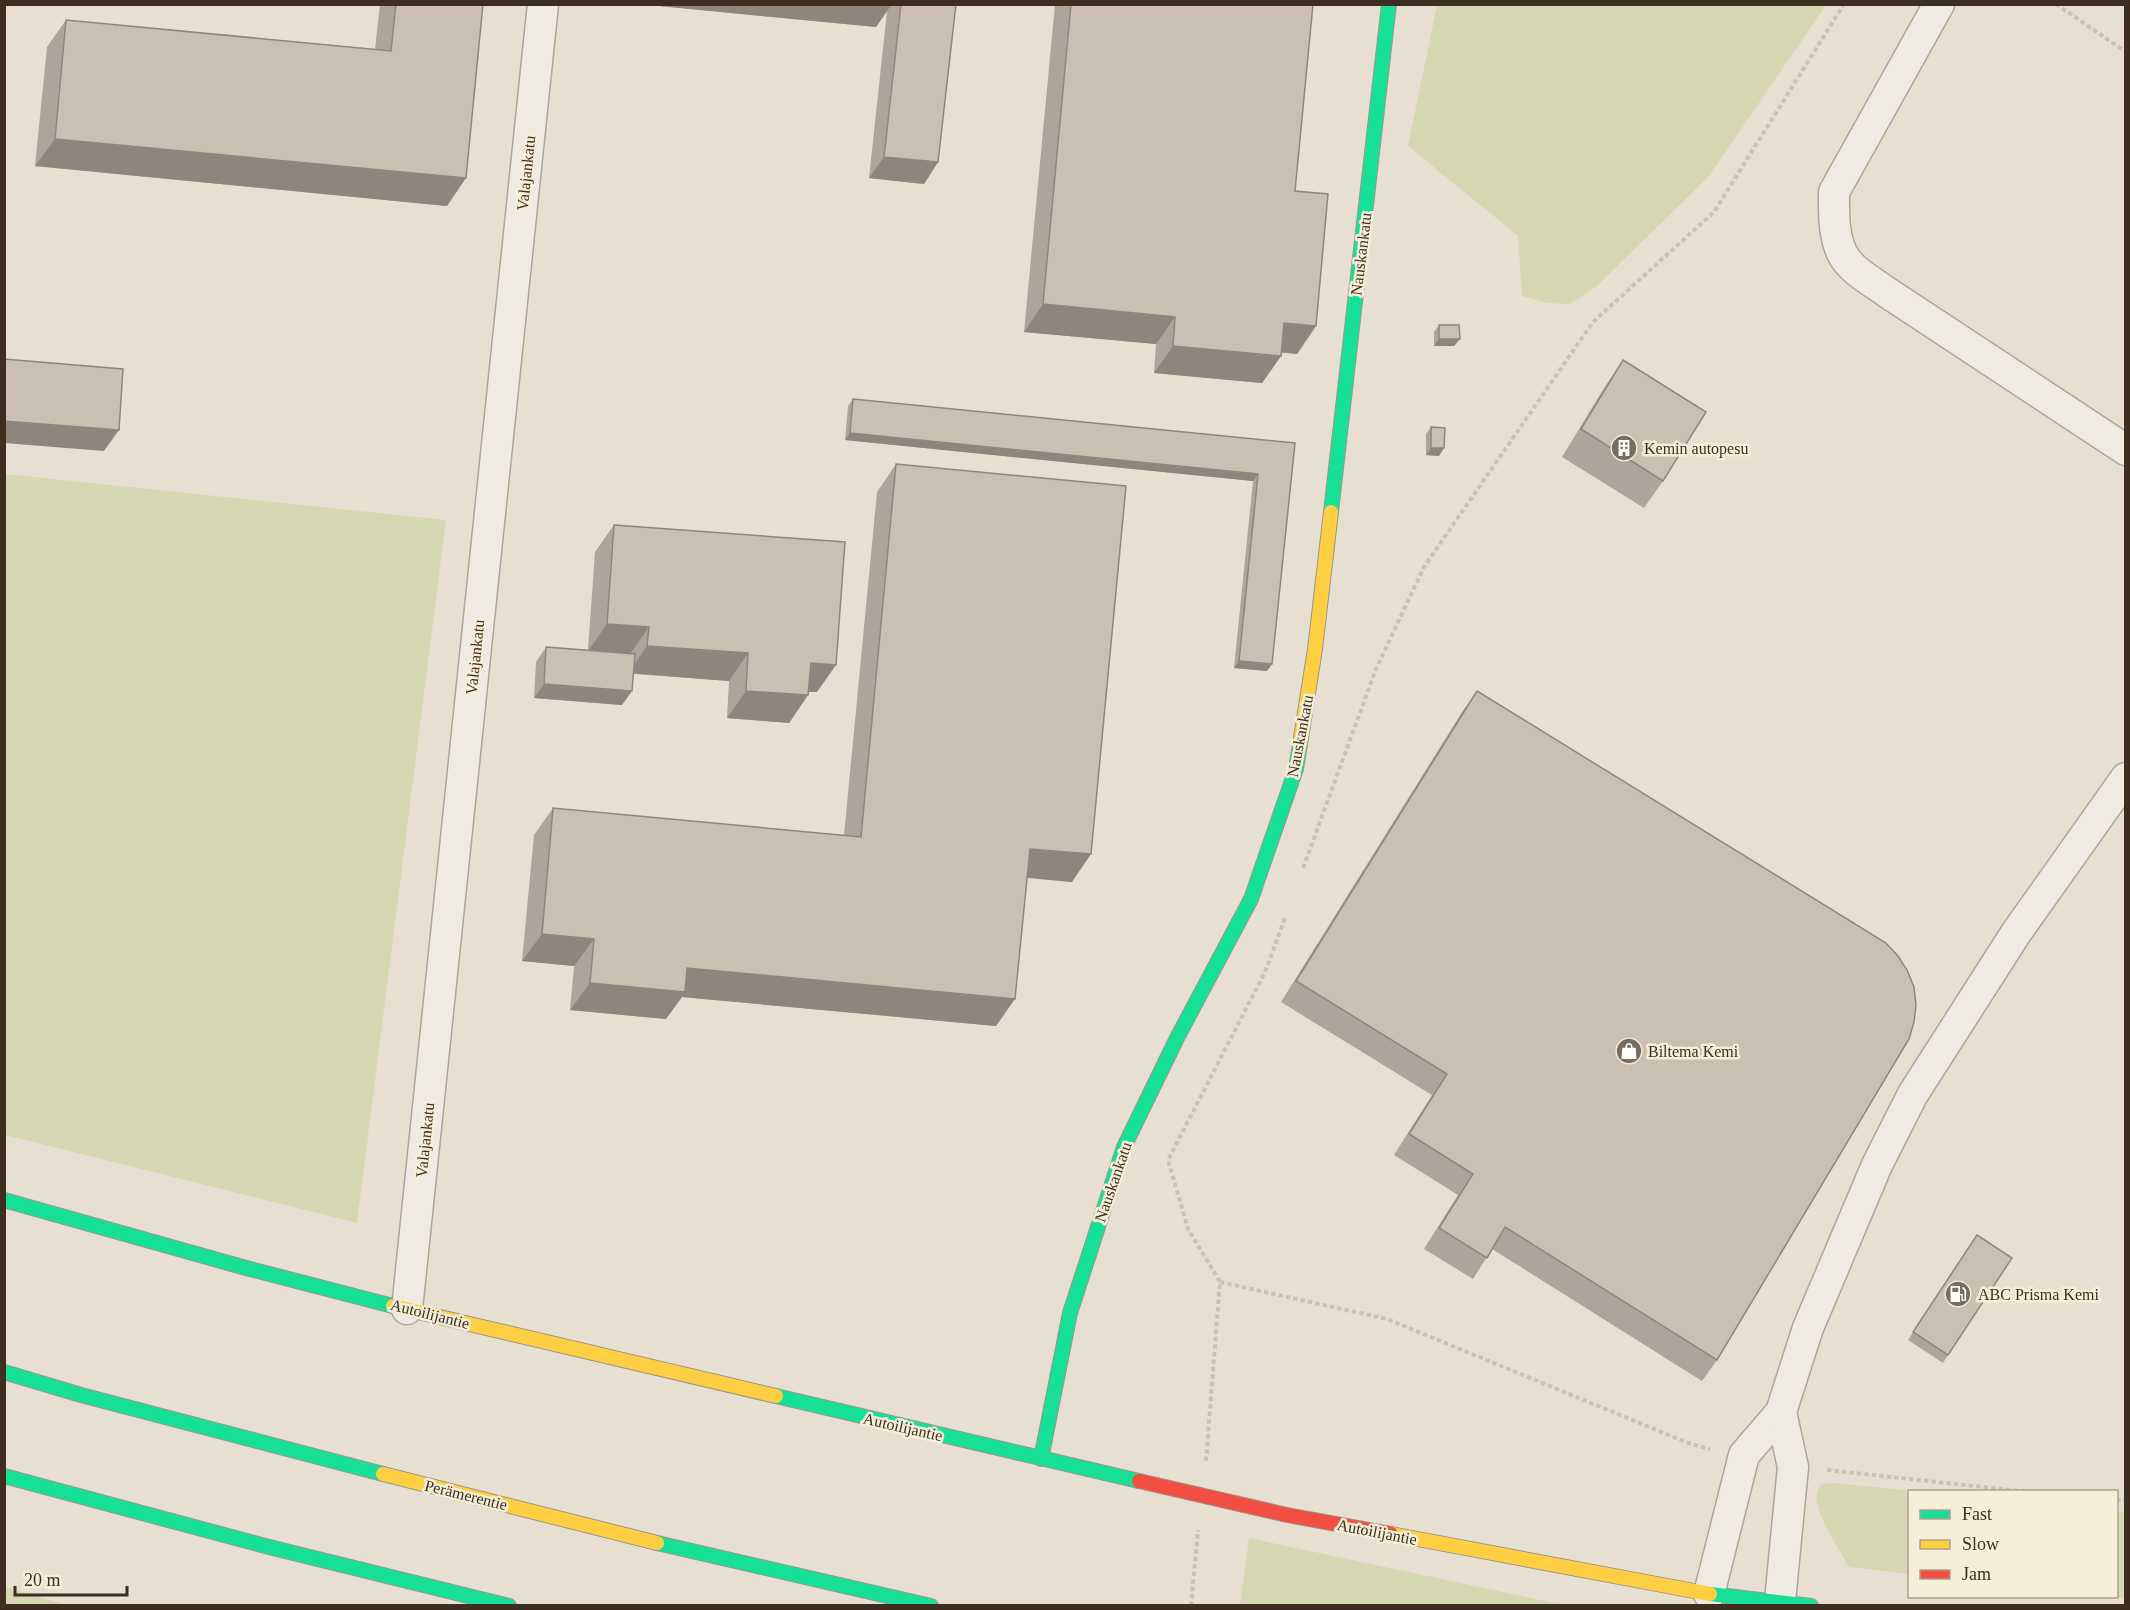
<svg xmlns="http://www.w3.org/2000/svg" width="2130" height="1610" viewBox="0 0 2130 1610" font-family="'Times New Roman',serif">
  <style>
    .green { fill: #d6d7b3 }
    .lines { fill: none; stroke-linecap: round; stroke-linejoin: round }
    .street-casing { stroke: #ada599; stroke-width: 33 }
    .fast-casing { stroke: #9c958a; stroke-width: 16 }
    .slow-casing { stroke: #9c958a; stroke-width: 16 }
    .jam-casing { stroke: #9c958a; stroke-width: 16 }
    .path { stroke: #c8c2b9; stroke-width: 4; stroke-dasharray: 4.5 3; stroke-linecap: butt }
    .street { stroke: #efebe3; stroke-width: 30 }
    .fast { stroke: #16e098; stroke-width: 14 }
    .slow { stroke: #ffcf43; stroke-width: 14 }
    .jam { stroke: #f24e42; stroke-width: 14 }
    .wall { fill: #afa499 }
    .shaded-wall { fill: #8e867d }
    .building { fill: #cbbfb2; stroke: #8e867d; stroke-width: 1.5 }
    .labels { text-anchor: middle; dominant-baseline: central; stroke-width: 5; stroke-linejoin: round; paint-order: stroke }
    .street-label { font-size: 16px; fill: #3d2e20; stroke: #f7eed8 }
    .poi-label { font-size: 16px; fill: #3d2e20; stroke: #f7eed8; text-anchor: start }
  </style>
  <rect width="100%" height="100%" fill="#e7e0d1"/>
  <g class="green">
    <path d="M1437 5V4L1826 5 1709 176 1596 287 1570 304 1548 303 1522 296 1518 236 1408 146Z"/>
    <path d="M5 474 446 520 357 1223 5 1135Z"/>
    <path d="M1833 1483 1914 1491 1910 1492 1909 1574 1849 1567C1840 1550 1813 1512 1817 1492 1817 1491 1821 1485 1822 1484Z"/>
    <path d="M2117 1511 2125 1512V1598L2110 1597 2116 1596Z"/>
    <path d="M1249 1538 1550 1602 1568 1605H1240Z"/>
    <path d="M4 1587H5L68 1605H5Z"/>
  </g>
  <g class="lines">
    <g class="street-casing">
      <g id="street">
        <path d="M1939 4 1834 192C1834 212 1833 234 1842 253 1850 270 1873 282 1888 293L2126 450"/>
        <path d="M407 1309 543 4"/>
        <path d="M1709 1594 1744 1455 1781 1412 1808 1328 1877 1165 1913 1094 2016 933 2126 778"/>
        <path d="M1780 1601 1793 1467 1781 1412"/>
      </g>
    </g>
    <g class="fast-casing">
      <g id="fast">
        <path d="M1331 512 1389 4"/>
        <path d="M4 1200 246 1268 393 1306"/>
        <path d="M4 1372 81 1395 383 1474"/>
        <path d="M776 1396 1139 1481"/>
        <path d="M1041 1459 1070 1313 1124 1147 1177 1038 1251 899 1296 769 1300 744"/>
        <path d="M4 1476 269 1547 509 1606"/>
        <path d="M657 1543 931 1606"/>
        <path d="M1710 1594 1811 1606"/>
      </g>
    </g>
    <g class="slow-casing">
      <g id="slow">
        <path d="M1300 744 1315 649 1331 512"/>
        <path d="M393 1306 776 1396"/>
        <path d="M383 1474 657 1543"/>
        <path d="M1391 1534 1710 1594"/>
      </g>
    </g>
    <g class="jam-casing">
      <path id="jam" d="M1139 1481 1287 1515 1391 1534"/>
    </g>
    <g class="path">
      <path d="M2056 4 2126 52"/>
      <path d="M1303 868 1376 669 1424 567 1593 322 1714 212 1844 4"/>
      <path d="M1220 1282 1387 1319 1688 1443 1710 1449"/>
      <path d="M1206 1461 1220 1282 1188 1229 1168 1160 1265 972 1285 918"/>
      <path d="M1827 1470 2029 1492"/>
      <path d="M2116 1500H2126"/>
      <path d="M1191 1606 1198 1530"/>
    </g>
    <use href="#street" class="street"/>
    <use href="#fast" class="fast"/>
    <use href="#slow" class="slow"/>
    <use href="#jam" class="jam"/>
  </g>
  <g class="wall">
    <path d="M380 4H483L447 206 35 166 47 47 66 20 375 49Z"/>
    <path d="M639 4H956L938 162 924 184 869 178 887 11 876 27Z"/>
    <path d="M1055 4H1313L1295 191 1316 326 1297 354 1281 352V356L1262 383 1154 373 1156 344 1024 332Z"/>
    <path d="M1439 325 1460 339 1454 346H1434V332Z"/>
    <path d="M1623 360 1663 481 1644 508 1562 457 1604 388Z"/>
    <path d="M853 399 1295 443 1267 671 1234 668 1253 481 845 440 848 406Z"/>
    <path d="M1431 427 1439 456 1426 455V434Z"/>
    <path d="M896 464 1072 882 1027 878 996 1026 682 997 666 1019 570 1010 574 966 522 961 534 835 553 808 844 835 877 492Z"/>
    <path d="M614 525 817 692H809L808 695 789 723 727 718 729 681 634 674 622 705 534 698 536 662 546 647 588 650 595 552Z"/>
    <path d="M1477 691 1717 1360 1702 1381 1492 1249 1473 1279 1424 1249 1458 1195 1394 1155 1432 1095 1281 1002 1462 712Z"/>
    <path d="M1977 1235 1948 1355 1943 1363 1908 1340Z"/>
  </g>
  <g class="shaded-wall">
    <path d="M639 4H892L876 27Z"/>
    <path d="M55 139 466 178 447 206 35 166Z"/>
    <path d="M884 157 938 162 924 184 869 178Z"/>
    <path d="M1043 304 1175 317 1156 344 1024 332Z"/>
    <path d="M1284 323 1316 326 1297 354 1264 351Z"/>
    <path d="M1439 339H1460L1454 346H1434Z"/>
    <path d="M1173 346 1281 356 1262 383 1154 373Z"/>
    <path d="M4 421 119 430 104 451 4 443Z"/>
    <path d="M850 433 1258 474 1253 481 845 440Z"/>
    <path d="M1431 448H1444L1439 456 1426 455Z"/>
    <path d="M607 624 649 627 630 654 588 651Z"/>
    <path d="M647 646 748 653 729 681 628 673Z"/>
    <path d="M1239 661 1272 664 1267 671 1234 668Z"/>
    <path d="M811 663 836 665 817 692 791 691Z"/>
    <path d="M544 684 632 691 622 705 534 698Z"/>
    <path d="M746 691 808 695 789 723 727 718Z"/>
    <path d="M1030 849 1091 854 1072 882 1010 876Z"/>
    <path d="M542 934 594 939 574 966 522 961Z"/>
    <path d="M687 968 1015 999 996 1026 682 997 666 1019 570 1010 590 983Z"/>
  </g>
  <g class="building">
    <path d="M396 4H483L466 178 55 139 66 20 391 51Z"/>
    <path d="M901 4H956L938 162 884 157Z"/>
    <path d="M1071 4H1313L1295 191 1328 194 1316 326 1284 323 1281 356 1173 346 1175 317 1043 304Z"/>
    <path d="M1439 325H1459L1460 339H1439Z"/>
    <path d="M4 359 123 369 119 430 4 421Z"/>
    <path d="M1623 360 1706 412 1663 481 1581 429Z"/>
    <path d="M853 399 1295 443 1272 664 1239 661 1258 474 850 433Z"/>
    <path d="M1431 427 1445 428 1444 448H1431Z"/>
    <path d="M896 464 1126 486 1091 854 1030 849 1015 999 687 968 685 992 590 983 594 939 542 934 553 808 861 837Z"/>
    <path d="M614 525 845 542 836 665 811 663 808 695 746 691 748 653 647 646 649 627 607 624Z"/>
    <path d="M546 647 635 654 632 691 544 684Z"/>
    <path d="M1477 691 1886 943 1898 956 1907 970 1914 987 1916 1005 1914 1022 1909 1039 1717 1360 1505 1227 1487 1258 1439 1228 1473 1174 1409 1134 1447 1074 1296 981Z"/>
    <path d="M1977 1235 2012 1258 1948 1355 1913 1332Z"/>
  </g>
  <defs>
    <g id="building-disc" transform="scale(1.35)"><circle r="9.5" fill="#786c5e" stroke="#f7eed8"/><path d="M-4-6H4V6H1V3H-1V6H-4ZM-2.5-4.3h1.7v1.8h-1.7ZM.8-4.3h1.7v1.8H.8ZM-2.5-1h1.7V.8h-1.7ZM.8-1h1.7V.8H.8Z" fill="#fff"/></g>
    <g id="shop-disc" transform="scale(1.35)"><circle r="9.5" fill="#786c5e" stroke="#f7eed8"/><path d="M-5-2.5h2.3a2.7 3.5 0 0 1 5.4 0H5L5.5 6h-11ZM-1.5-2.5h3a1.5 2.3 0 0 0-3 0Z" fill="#fff"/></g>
    <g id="fuel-disc" transform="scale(1.35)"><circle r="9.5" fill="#786c5e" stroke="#f7eed8"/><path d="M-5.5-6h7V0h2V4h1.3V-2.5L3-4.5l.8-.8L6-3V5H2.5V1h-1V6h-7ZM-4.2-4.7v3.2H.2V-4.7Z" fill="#fff"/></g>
  </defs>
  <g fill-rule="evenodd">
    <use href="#building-disc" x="1624" y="448"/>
    <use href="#shop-disc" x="1629" y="1051"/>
    <use href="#fuel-disc" x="1958" y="1294"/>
  </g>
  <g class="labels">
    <g class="street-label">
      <text transform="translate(526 173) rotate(-84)">Valajankatu</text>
      <text transform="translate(1361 254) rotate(-83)">Nauskankatu</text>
      <text transform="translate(475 657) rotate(-84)">Valajankatu</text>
      <text transform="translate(1300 736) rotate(-79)">Nauskankatu</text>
      <text transform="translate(425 1140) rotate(-84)">Valajankatu</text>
      <text transform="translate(1113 1182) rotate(-71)">Nauskankatu</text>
      <text transform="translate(430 1314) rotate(14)">Autoilijantie</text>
      <text transform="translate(903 1427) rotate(13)">Autoilijantie</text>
      <text transform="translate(466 1495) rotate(14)">Perämerentie</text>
      <text transform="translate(1377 1532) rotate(11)">Autoilijantie</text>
    </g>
    <g class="poi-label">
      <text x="1644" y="448">Kemin autopesu</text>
      <text x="1648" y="1051">Biltema Kemi</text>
      <text x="1978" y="1294">ABC Prisma Kemi</text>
    </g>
  </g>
  <rect width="2130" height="1610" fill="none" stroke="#3d2e20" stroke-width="12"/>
  <rect x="1908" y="1490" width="210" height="108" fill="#f7eed8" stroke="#ada18e" stroke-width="1.5"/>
  <rect x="1920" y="1510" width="30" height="9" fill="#16e098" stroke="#ada18e" stroke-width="1.5"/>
  <text x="1962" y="1520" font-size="18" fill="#3d2e20">Fast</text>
  <rect x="1920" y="1540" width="30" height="9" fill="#ffcf43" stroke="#ada18e" stroke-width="1.5"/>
  <text x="1962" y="1550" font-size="18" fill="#3d2e20">Slow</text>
  <rect x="1920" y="1570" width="30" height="9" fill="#f24e42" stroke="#ada18e" stroke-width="1.5"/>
  <text x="1962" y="1580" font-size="18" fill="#3d2e20">Jam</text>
  <path d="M15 1586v9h112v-9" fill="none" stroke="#3d2e20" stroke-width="3"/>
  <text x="24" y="1586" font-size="18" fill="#3d2e20" stroke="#f7eed8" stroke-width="4.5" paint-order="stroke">20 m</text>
</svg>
